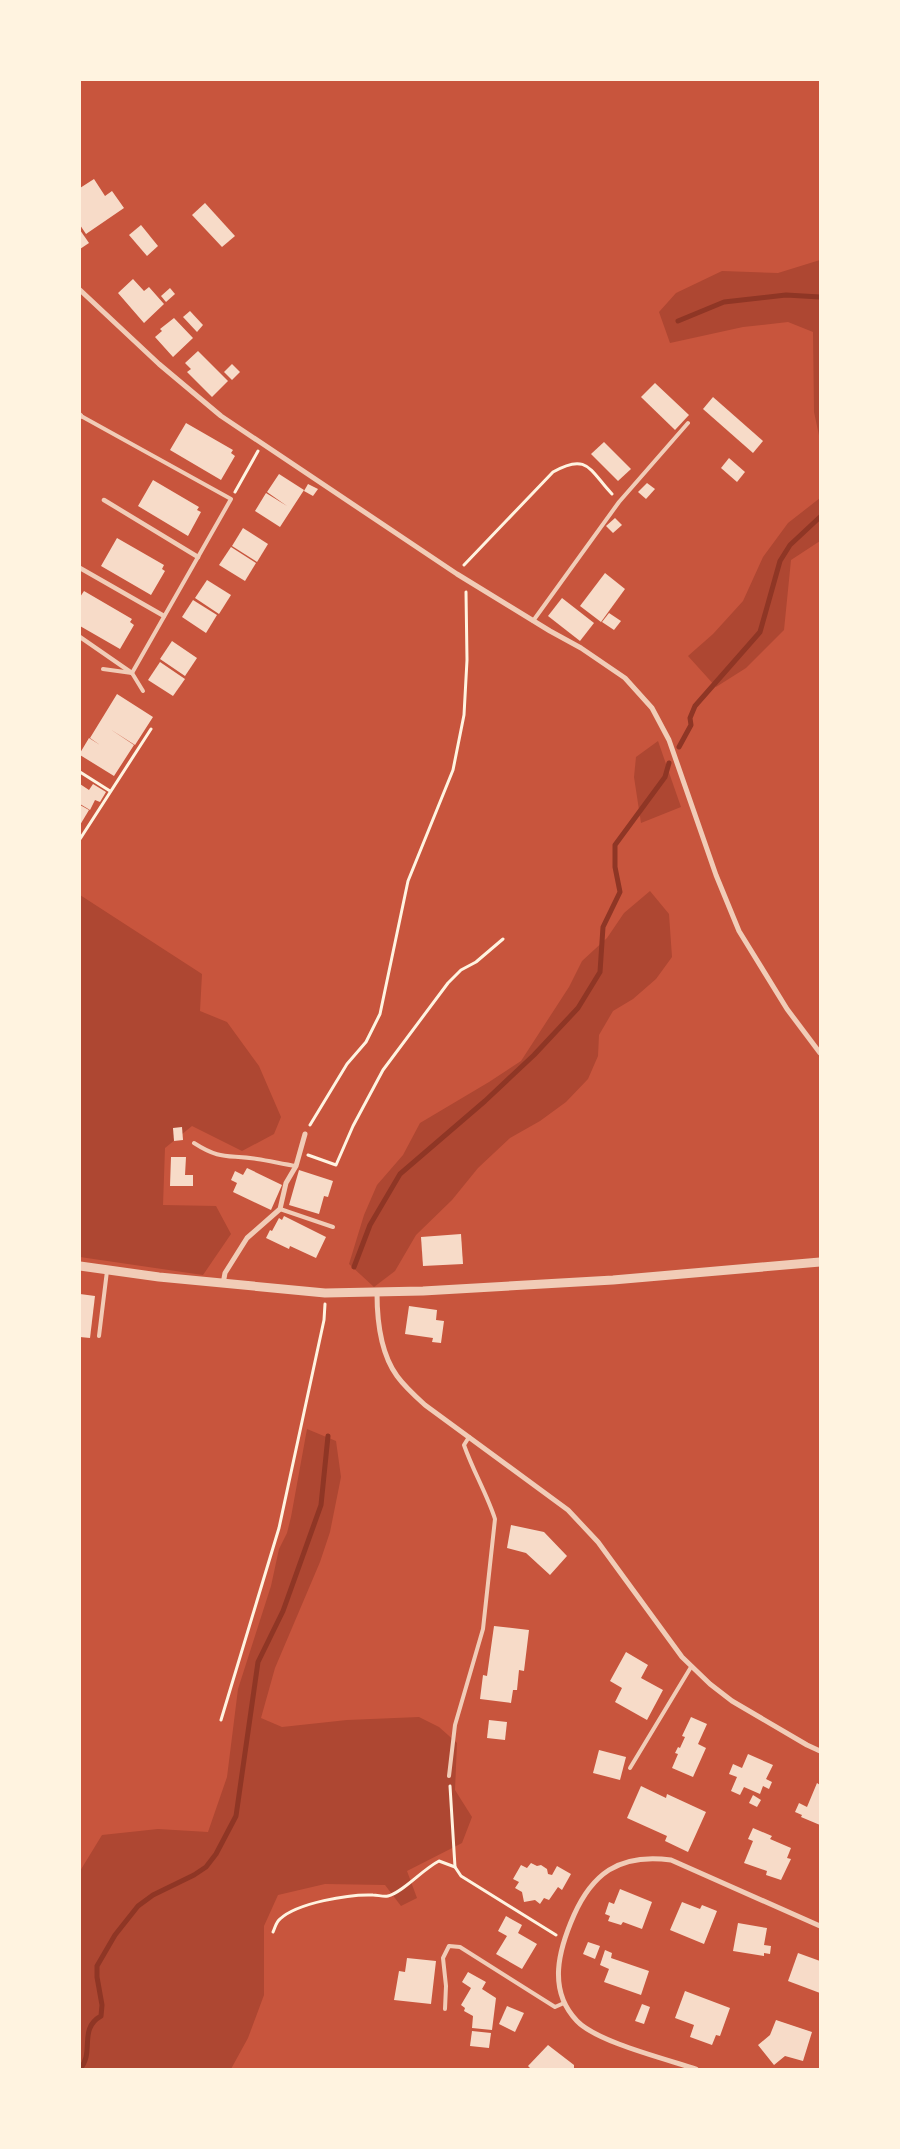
<svg xmlns="http://www.w3.org/2000/svg" width="900" height="2149" viewBox="0 0 900 2149" font-family="'Space Grotesk',sans-serif">
  <style>
    .green { fill: #ae4732 }
    .lines { fill: none; stroke-linecap: round; stroke-linejoin: round }
    .stream { stroke: #8f3625; stroke-width: 5 }
    .building { fill: #f7dbc8 }
    .path { stroke: #fff3e0; stroke-width: 3 }
    .service { stroke: #f1ccb7; stroke-width: 4 }
    .pedestrian { stroke: #f1ccb7; stroke-width: 4.5 }
    .minor { stroke: #f1ccb7; stroke-width: 5 }
    .tertiary { stroke: #f1ccb7; stroke-width: 9 }
  </style>
  <rect width="100%" height="100%" fill="#c8553d"/>
  <g class="green">
    <path d="M820 260V440L814 412 813 332 788 322 743 327 670 343 659 312 676 293 722 271 778 273Z"/>
    <path d="M820 498V541L791 560 784 630 746 668 716 687 688 656 713 634 743 601 763 557 788 523Z"/>
    <path d="M658 741 681 807 641 823 634 777 636 757Z"/>
    <path d="M650 891 669 914 672 957 656 979 633 999 613 1011 599 1035 598 1056 588 1079 566 1102 540 1121 510 1138 478 1168 452 1200 416 1235 395 1271 374 1287 349 1264 364 1215 377 1185 403 1155 420 1123 489 1082 521 1061 569 987 582 961 607 938 624 913Z"/>
    <path d="M80 895 202 974 200 1011 227 1022 259 1066 281 1117 274 1134 242 1151 192 1126 165 1148 163 1205 216 1206 231 1234 203 1275 80 1257Z"/>
    <path d="M307 1429 336 1441 341 1477 330 1532 320 1562 275 1668 261 1718 282 1727 347 1720 419 1717 439 1727 457 1743 455 1790 472 1817 462 1843 407 1871 417 1898 401 1906 385 1885 325 1884 278 1895 264 1926V1995L248 2038 231 2069H80V1871L102 1835 158 1829 208 1832 227 1777 238 1689 271 1586 279 1549 287 1533 291 1517Z"/>
  </g>
  <g class="lines">
    <g class="stream">
      <path d="M678 321 724 302 786 295 820 297"/>
      <path d="M679 747 691 725 690 718 695 706 760 632 780 561 790 545 820 517"/>
      <path d="M354 1267 370 1225 400 1174 485 1101 534 1055 578 1008 600 972 603 927 620 892 615 867V845L665 777 669 763"/>
      <path d="M80 2069C95 2052 78 2029 101 2016L102 2005 97 1977V1966L115 1935 138 1906 153 1895 194 1875 206 1867 216 1854 236 1816 258 1662 283 1611 321 1505 328 1436"/>
    </g>
  </g>
  <g class="building">
    <path d="M94 179 105 196 112 191 124 208 86 234 80 225V188Z"/>
    <path d="M205 203 235 236 222 247 192 215Z"/>
    <path d="M141 225 158 246 147 256 129 235Z"/>
    <path d="M80 230 89 243 80 249Z"/>
    <path d="M133 279 144 291 149 287 164 304 144 323 118 293Z"/>
    <path d="M170 288 175 294 166 302 161 296Z"/>
    <path d="M190 311 203 325 197 332 183 317Z"/>
    <path d="M174 318 193 338 173 357 155 337 162 331 160 329Z"/>
    <path d="M198 351 228 381 212 397 187 372 191 369 185 363Z"/>
    <path d="M232 364 240 372 232 380 224 372Z"/>
    <path d="M655 383 689 415 675 430 641 397Z"/>
    <path d="M713 397 763 441 753 453 703 409Z"/>
    <path d="M186 423 233 450 231 453 235 456 221 480 170 450Z"/>
    <path d="M604 442 631 469 618 481 591 454Z"/>
    <path d="M729 458 745 472 737 482 721 468Z"/>
    <path d="M279 474 304 490 280 527 255 511 266 493 287 506 267 492Z"/>
    <path d="M153 480 199 507 197 510 201 512 188 536 138 506Z"/>
    <path d="M647 483 655 489 646 499 638 492Z"/>
    <path d="M308 484 318 489 313 496 304 491Z"/>
    <path d="M615 518 622 525 613 533 606 526Z"/>
    <path d="M243 528 268 544 257 562 232 546Z"/>
    <path d="M117 538 164 565 162 569 165 571 151 595 101 566Z"/>
    <path d="M231 547 256 563 245 581 219 565Z"/>
    <path d="M605 573 625 589 601 622 580 606Z"/>
    <path d="M207 580 231 595 219 614 195 598Z"/>
    <path d="M84 591 132 619 130 622 134 625 120 649 80 626V597Z"/>
    <path d="M562 598 594 623 580 641 548 616Z"/>
    <path d="M193 600 217 615 206 633 182 617Z"/>
    <path d="M609 613 621 621 614 630 602 622Z"/>
    <path d="M172 641 197 658 185 676 160 659Z"/>
    <path d="M160 662 185 679 173 696 148 680Z"/>
    <path d="M117 694 153 717 135 745 110 729 134 745 114 776 80 755V753L89 738 100 745 90 738Z"/>
    <path d="M80 784 89 790 93 784 106 792 100 802 95 800 90 810 80 804Z"/>
    <path d="M80 805 89 810 80 825Z"/>
    <path d="M182 1127 183 1140 174 1141 173 1128Z"/>
    <path d="M171 1157H186L185 1175H193V1186H170Z"/>
    <path d="M247 1168 282 1185 271 1210 233 1192 237 1183 231 1180 235 1171 243 1175Z"/>
    <path d="M299 1170 333 1181 328 1197 324 1196 319 1214 289 1205Z"/>
    <path d="M284 1216 326 1237 316 1258 290 1246 289 1249 266 1238 270 1230 272 1231 279 1218 282 1220Z"/>
    <path d="M461 1234 463 1264 423 1266 421 1237Z"/>
    <path d="M80 1294 95 1296 90 1338 80 1337Z"/>
    <path d="M409 1306 437 1310 436 1320 444 1321 441 1343 432 1342 433 1338 405 1334Z"/>
    <path d="M511 1525 544 1532 567 1556 550 1575 526 1553 507 1548Z"/>
    <path d="M494 1626 529 1630 524 1671 519 1670 517 1690H513L511 1703 480 1699 483 1675 487 1676Z"/>
    <path d="M626 1652 648 1665 641 1678 663 1690 647 1720 615 1702 622 1688 610 1681Z"/>
    <path d="M691 1717 707 1724 698 1744 706 1748 693 1777 672 1768 678 1754 675 1753 678 1747 680 1748 685 1737 682 1736Z"/>
    <path d="M489 1720 507 1722 505 1740 487 1738Z"/>
    <path d="M599 1750 626 1757 620 1780 593 1773Z"/>
    <path d="M748 1754 773 1765 766 1779 772 1782 769 1789 763 1786 760 1794 744 1787 740 1795 731 1791 737 1777 729 1774 733 1764 742 1768Z"/>
    <path d="M817 1783 820 1785V1825L801 1817 802 1815 795 1812 799 1803 807 1807Z"/>
    <path d="M641 1786 666 1798 667 1794 706 1812 688 1852 665 1841 667 1836 627 1818Z"/>
    <path d="M753 1795 761 1800 757 1807 749 1803Z"/>
    <path d="M753 1828 772 1836 770 1839 791 1848 787 1858 791 1859 781 1880 766 1875 767 1871 744 1863 753 1841 748 1839Z"/>
    <path d="M531 1863 537 1866 541 1865 547 1869 548 1874 552 1875 557 1866 571 1874 562 1890 558 1887 549 1900 544 1898 540 1904 535 1900 524 1902 522 1892 515 1888 519 1882 513 1879 521 1865 527 1868Z"/>
    <path d="M620 1889 652 1902 642 1929 623 1922 621 1925 608 1921 610 1916 605 1914 609 1902 614 1904Z"/>
    <path d="M682 1902 700 1909 702 1905 717 1911 704 1944 670 1930Z"/>
    <path d="M506 1916 522 1925 518 1933 537 1944 522 1969 496 1954 507 1936 498 1931Z"/>
    <path d="M738 1923 767 1928 764 1945 771 1946 770 1954 764 1953V1956L733 1951Z"/>
    <path d="M588 1942 600 1946 595 1959 583 1954Z"/>
    <path d="M605 1950 612 1953 611 1958 649 1971 641 1995 604 1982 609 1969 600 1965Z"/>
    <path d="M798 1953 820 1961V1993L788 1981Z"/>
    <path d="M407 1958 436 1961 431 2004 394 2000 399 1971 405 1972Z"/>
    <path d="M468 1972 486 1982 482 1989 496 1998 492 2030 472 2028 473 2016 464 2011 465 2008 461 2005 471 1988 462 1982Z"/>
    <path d="M685 1991 730 2008 720 2036 716 2035 712 2045 690 2037 694 2025 675 2018Z"/>
    <path d="M642 2004 650 2007 644 2024 635 2021Z"/>
    <path d="M507 2006 524 2013 515 2032 499 2024Z"/>
    <path d="M776 2020 812 2032 803 2061 785 2056 774 2065 758 2045 770 2035Z"/>
    <path d="M472 2031 491 2033 489 2048 470 2046Z"/>
    <path d="M548 2045 574 2065V2069H531L528 2066Z"/>
  </g>
  <g class="lines">
    <g class="path">
      <path d="M235 492 258 451"/>
      <path d="M464 565 553 472C588 452 590 471 612 494"/>
      <path d="M80 772 110 791"/>
      <path d="M80 839 151 729"/>
      <path d="M310 1125 347 1064 366 1042 380 1014 408 881 453 770 464 715 467 660 466 592"/>
      <path d="M308 1155 336 1165 353 1126 383 1070 448 983 461 970 476 962 503 939"/>
      <path d="M221 1720 279 1528 324 1320 325 1304"/>
      <path d="M450 1786 455 1867 461 1876 556 1935"/>
      <path d="M273 1932C275 1928 276 1922 280 1919 297 1903 349 1894 373 1895 378 1895 383 1897 388 1896 402 1893 423 1869 439 1861L455 1867"/>
    </g>
    <g class="service">
      <path d="M81 416 231 499 132 673 103 669"/>
      <path d="M533 621 619 502 688 423"/>
      <path d="M132 673 143 691"/>
      <path d="M194 1143C222 1161 228 1154 257 1159 270 1161 283 1164 296 1166"/>
      <path d="M280 1209 333 1227"/>
      <path d="M99 1336 107 1271"/>
      <path d="M630 1768 691 1667"/>
      <path d="M449 1776 455 1725 483 1629 495 1519C487 1494 473 1471 464 1445L469 1437"/>
      <path d="M445 2009 446 1986 443 1958 449 1946 460 1947 555 2007 564 2003"/>
    </g>
    <g class="pedestrian">
      <path d="M104 500 198 557"/>
      <path d="M80 568 164 616"/>
      <path d="M80 637 132 673"/>
    </g>
    <g class="minor">
      <path d="M80 290 159 364 221 416 457 574 550 631 581 648 625 678 652 708 669 740 716 875 739 931 787 1009 820 1053"/>
      <path d="M80 415 81 416"/>
      <path d="M223 1284 225 1273 247 1238 280 1209 286 1183 296 1166 305 1134"/>
      <path d="M377 1293C377 1320 381 1354 397 1376 405 1387 415 1396 425 1405L568 1510 598 1542 682 1657 710 1684 732 1701 807 1745 820 1751"/>
      <path d="M696 2069C666 2059 597 2042 577 2021 547 1990 559 1949 574 1915 582 1897 592 1881 609 1870 628 1858 649 1857 671 1860L820 1926"/>
    </g>
    <path class="tertiary" d="M80 1266 159 1277 325 1293 423 1291 613 1280 820 1262"/>
  </g>
  <rect width="900" height="2149" fill="none" stroke="#fff3e0" stroke-width="162"/>
</svg>
